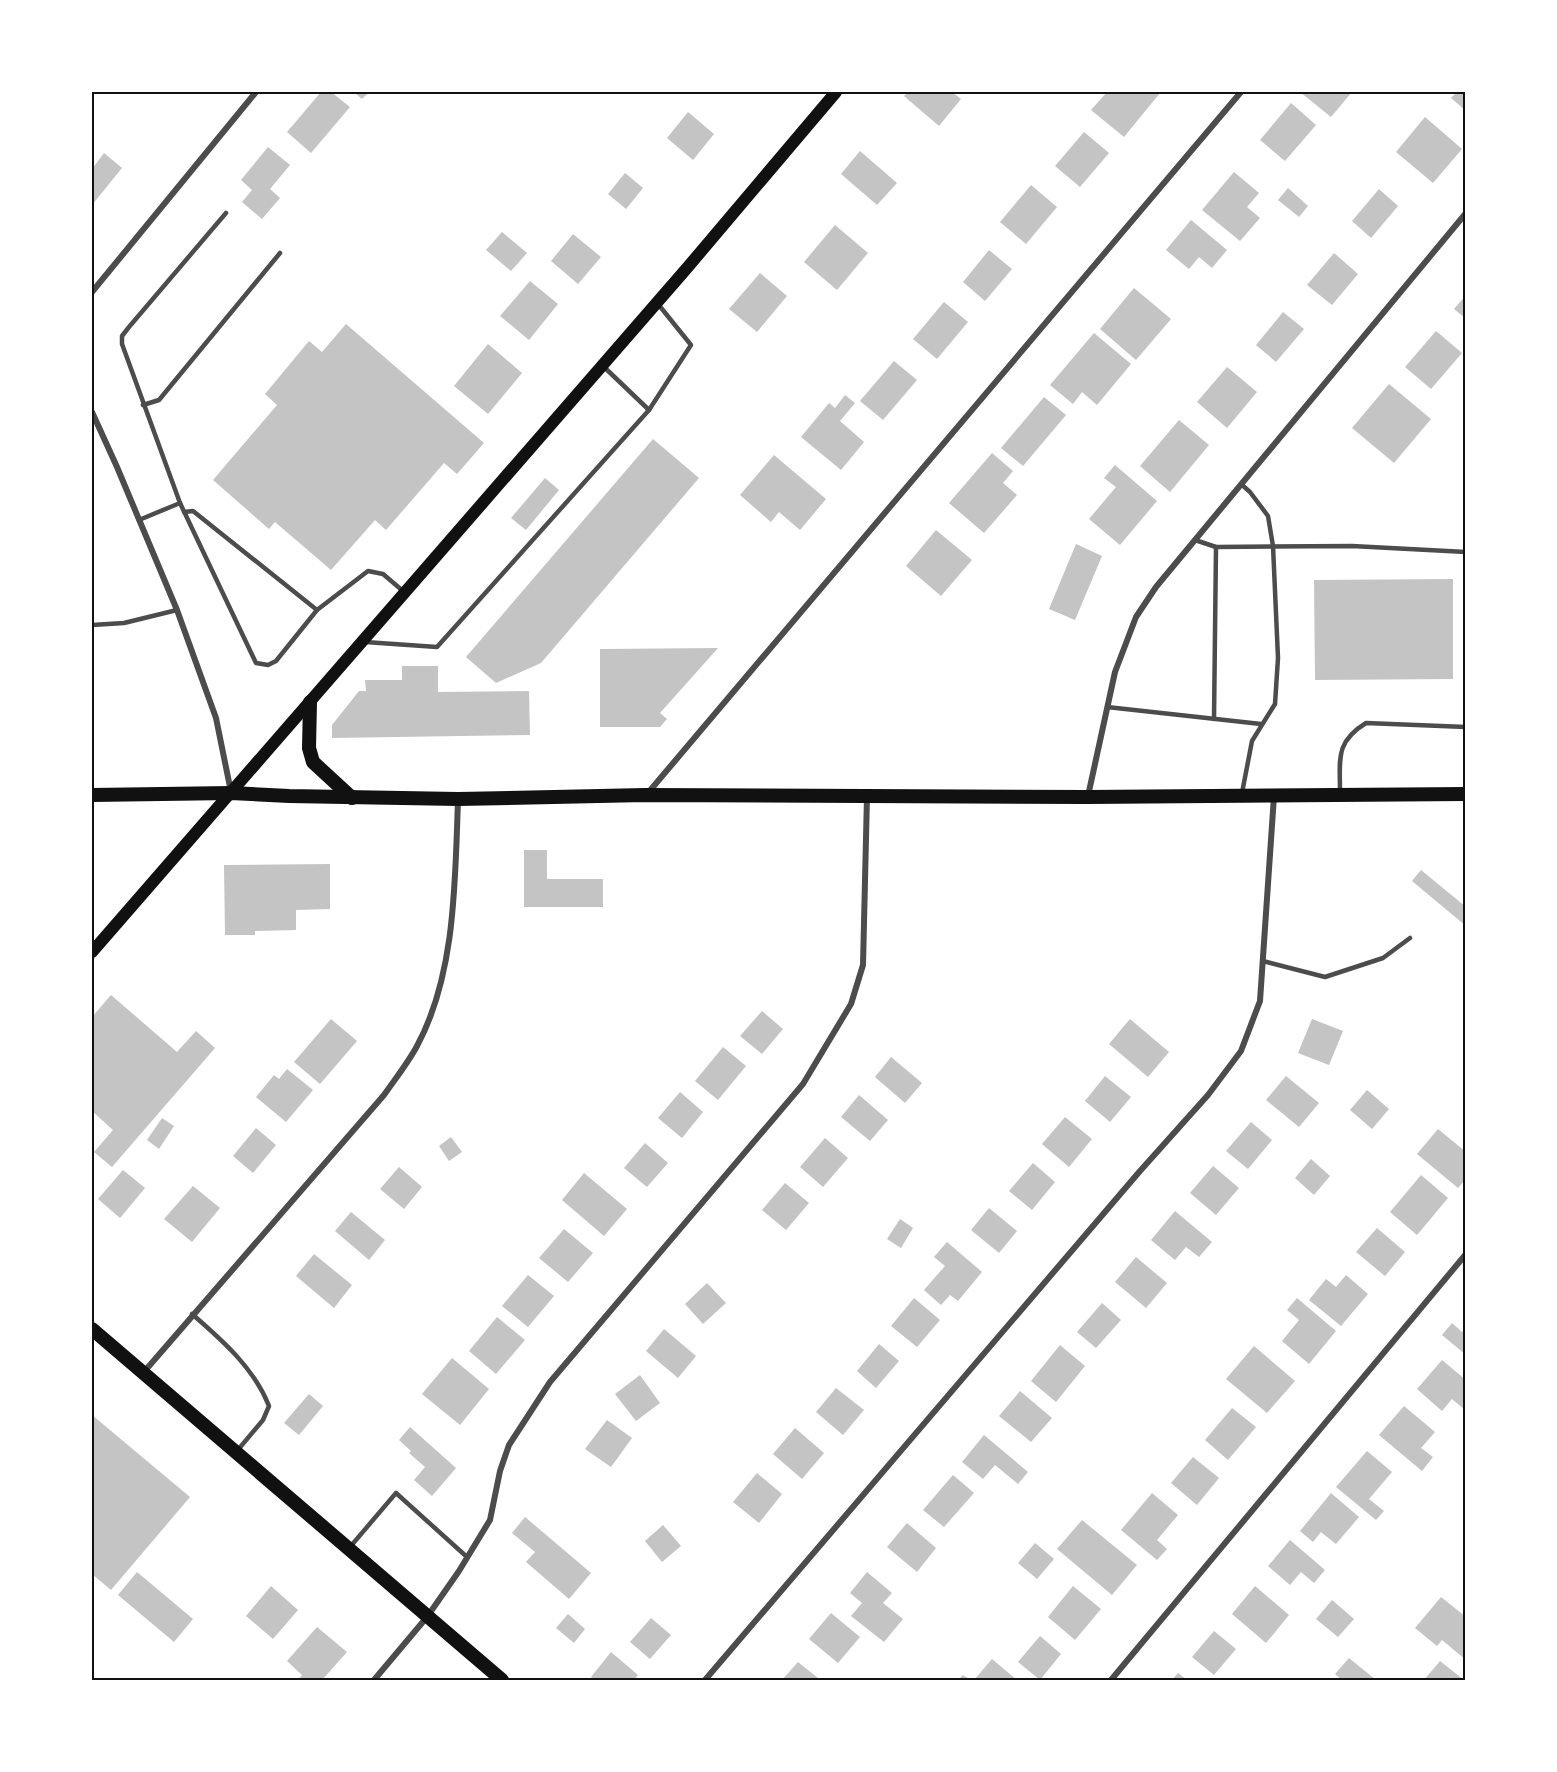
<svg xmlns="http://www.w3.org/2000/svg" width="1557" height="1772" viewBox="0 0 1557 1772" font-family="Ubuntu,sans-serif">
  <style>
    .building { fill: #c4c4c4 }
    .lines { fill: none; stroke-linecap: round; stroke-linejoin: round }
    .service { stroke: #4c4c4c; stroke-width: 4.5 }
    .minor { stroke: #4c4c4c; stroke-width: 6 }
    .secondary { stroke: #111; stroke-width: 12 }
    .primary { stroke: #111; stroke-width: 14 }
    .neatline { fill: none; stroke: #111; stroke-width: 2 }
  </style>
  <rect width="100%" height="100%" fill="#fff"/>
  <g class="building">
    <path d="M321 92H331L350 107 311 153 287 132Z"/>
    <path d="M354 92H369L362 99Z"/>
    <path d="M908 92H952L961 99 939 126 904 96Z"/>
    <path d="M1107 92H1158L1160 93 1124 137 1091 110Z"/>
    <path d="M1300 92H1352L1331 117Z"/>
    <path d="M1457 92H1466V111L1451 98Z"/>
    <path d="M1291 103 1316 125 1285 161 1260 140Z"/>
    <path d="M688 112 714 134 693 160 667 138Z"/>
    <path d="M1425 117 1462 149 1433 183 1396 152Z"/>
    <path d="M1084 132 1109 153 1080 187 1055 166Z"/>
    <path d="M268 147 290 165 270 189 280 198 262 219 242 202 252 190 241 180Z"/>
    <path d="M860 151 897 183 877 205 841 174Z"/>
    <path d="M104 153 122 168 92 205V169Z"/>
    <path d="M1234 172 1259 193 1247 207 1260 218 1240 241 1202 210Z"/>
    <path d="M625 173 643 188 626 209 608 194Z"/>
    <path d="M1031 185 1057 207 1026 244 1000 222Z"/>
    <path d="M1288 188 1308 206 1299 217 1278 200Z"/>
    <path d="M1379 189 1398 206 1371 238 1352 221Z"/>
    <path d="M1191 220 1227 250 1212 268 1199 257 1189 269 1166 250Z"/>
    <path d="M835 225 868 253 837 290 804 262Z"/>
    <path d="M502 232 527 253 511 271 486 250Z"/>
    <path d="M573 234 601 257 578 284 551 261Z"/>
    <path d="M989 250 1012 269 985 301 963 282Z"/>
    <path d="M1334 253 1358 274 1332 305 1307 285Z"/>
    <path d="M760 273 787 296 757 332 729 309Z"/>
    <path d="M530 281 558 304 529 340 500 316Z"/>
    <path d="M1134 288 1171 319 1136 360 1100 329Z"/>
    <path d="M1466 295V319L1454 309Z"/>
    <path d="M944 302 968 322 937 359 913 339Z"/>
    <path d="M1283 312 1304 329 1276 362 1256 345Z"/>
    <path d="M346 324 484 443 457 474 444 463 386 530 375 520 331 570 275 522 269 529 213 480 277 405 265 394 309 341 322 352Z"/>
    <path d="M1436 331 1462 353 1431 389 1405 367Z"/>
    <path d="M1094 333 1131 364 1097 405 1082 392 1073 404 1050 385Z"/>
    <path d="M488 344 522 373 488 414 454 386Z"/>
    <path d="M894 361 917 380 883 420 860 401Z"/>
    <path d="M1227 367 1257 392 1227 428 1197 402Z"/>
    <path d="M1389 384 1431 419 1394 463 1352 428Z"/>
    <path d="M845 395 855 403 840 421 864 442 841 470 801 437 829 403 835 408Z"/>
    <path d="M1044 397 1066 415 1023 466 1001 448Z"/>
    <path d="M1179 420 1209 445 1170 492 1140 466Z"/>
    <path d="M653 439 699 478 541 663 496 683 466 657Z"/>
    <path d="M992 453 1013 471 1003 483 1017 495 984 533 949 503Z"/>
    <path d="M774 455 826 499 800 530 779 512 771 522 740 495Z"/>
    <path d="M1115 465 1157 501 1120 545 1089 519 1116 487 1104 478Z"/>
    <path d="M545 478 559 490 526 530 511 518Z"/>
    <path d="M936 530 972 560 941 596 906 566Z"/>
    <path d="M1076 544 1102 556 1075 620 1049 609Z"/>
    <path d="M1453 579V679L1315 680 1314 580Z"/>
    <path d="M718 648 660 713 667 719 660 727H600V649Z"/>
    <path d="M402 666H438V692L529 691 530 735 332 738V725L359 691H366L365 680H402Z"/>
    <path d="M524 850H547V879H603V907H524Z"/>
    <path d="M330 864V909L296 910V930L255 931V935H225L224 865Z"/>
    <path d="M1421 870 1466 907V926L1412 881Z"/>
    <path d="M111 995 177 1052 196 1031 215 1048 112 1167 94 1152 113 1130 92 1111V1017Z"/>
    <path d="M762 1011 783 1029 762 1054 740 1036Z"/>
    <path d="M331 1019 357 1041 320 1084 294 1062Z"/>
    <path d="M1130 1019 1169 1052 1148 1077 1109 1044Z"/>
    <path d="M1312 1019 1343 1031 1329 1065 1298 1053Z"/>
    <path d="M723 1047 746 1066 718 1100 695 1081Z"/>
    <path d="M891 1057 922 1083 905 1103 875 1077Z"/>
    <path d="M287 1069 313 1090 286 1122 256 1097 274 1075 279 1079Z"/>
    <path d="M1105 1076 1131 1097 1110 1122 1085 1101Z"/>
    <path d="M1286 1076 1319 1103 1299 1127 1266 1100Z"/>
    <path d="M1367 1090 1389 1109 1372 1129 1350 1110Z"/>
    <path d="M680 1092 703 1112 682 1138 658 1118Z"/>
    <path d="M859 1095 888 1120 870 1141 841 1117Z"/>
    <path d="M1065 1117 1092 1139 1069 1167 1042 1144Z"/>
    <path d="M162 1118 174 1126 159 1149 147 1140Z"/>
    <path d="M1251 1122 1272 1140 1248 1169 1226 1151Z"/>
    <path d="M256 1128 276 1145 253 1173 233 1156Z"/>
    <path d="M1438 1129 1466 1152V1179L1458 1188 1417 1154Z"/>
    <path d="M451 1137 462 1152 449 1161 439 1146Z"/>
    <path d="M825 1138 848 1158 823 1187 800 1167Z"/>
    <path d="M645 1143 668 1163 647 1187 624 1168Z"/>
    <path d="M1311 1159 1330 1176 1314 1195 1295 1178Z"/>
    <path d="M1033 1163 1055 1182 1032 1210 1009 1191Z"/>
    <path d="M1213 1166 1239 1188 1216 1215 1190 1193Z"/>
    <path d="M399 1167 422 1187 404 1209 380 1189Z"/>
    <path d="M123 1170 145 1188 120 1218 98 1199Z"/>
    <path d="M584 1173 627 1209 604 1236 562 1200Z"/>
    <path d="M1421 1175 1448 1198 1417 1235 1390 1212Z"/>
    <path d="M785 1183 809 1203 786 1230 762 1210Z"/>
    <path d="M193 1186 220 1208 192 1242 164 1219Z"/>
    <path d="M989 1208 1017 1231 999 1253 971 1230Z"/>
    <path d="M1175 1211 1212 1242 1199 1257 1186 1247 1175 1260 1151 1240Z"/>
    <path d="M351 1212 385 1240 369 1260 335 1231Z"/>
    <path d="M900 1219 913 1228 901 1248 887 1239Z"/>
    <path d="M1377 1228 1405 1252 1385 1276 1356 1252Z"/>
    <path d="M564 1229 593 1253 568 1282 539 1258Z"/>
    <path d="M947 1242 982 1272 958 1301 950 1295 941 1305 924 1290 945 1266 934 1257Z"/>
    <path d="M314 1254 352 1285 334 1308 296 1276Z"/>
    <path d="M1136 1257 1167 1283 1146 1308 1115 1282Z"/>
    <path d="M528 1275 554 1296 528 1327 502 1306Z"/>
    <path d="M1346 1275 1368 1294 1341 1326 1309 1300 1326 1279 1336 1287Z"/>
    <path d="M707 1283 726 1303 703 1324 685 1304Z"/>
    <path d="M914 1298 940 1320 917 1347 891 1326Z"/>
    <path d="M1297 1298 1336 1331 1309 1364 1282 1341 1299 1320 1287 1310Z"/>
    <path d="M1102 1303 1121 1320 1096 1348 1077 1332Z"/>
    <path d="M497 1317 525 1340 496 1374 469 1351Z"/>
    <path d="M1452 1323 1462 1332 1466 1327V1355L1442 1335Z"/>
    <path d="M664 1329 696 1356 678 1378 646 1351Z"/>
    <path d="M879 1344 899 1361 876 1388 857 1371Z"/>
    <path d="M1060 1345 1085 1366 1056 1402 1031 1381Z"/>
    <path d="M1254 1346 1295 1381 1267 1413 1226 1379Z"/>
    <path d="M452 1358 489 1389 460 1425 422 1394Z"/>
    <path d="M1442 1360 1466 1380 1465 1410 1452 1399 1442 1411 1417 1389Z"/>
    <path d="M640 1375 660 1403 636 1421 615 1394Z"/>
    <path d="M836 1388 864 1410 843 1435 816 1412Z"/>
    <path d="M1020 1391 1052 1418 1031 1442 999 1416Z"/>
    <path d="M309 1394 323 1406 299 1435 284 1423Z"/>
    <path d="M1404 1406 1435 1432 1421 1448 1433 1457 1422 1471 1379 1435Z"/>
    <path d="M1232 1408 1256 1427 1228 1460 1205 1440Z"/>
    <path d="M92 1415 190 1497 111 1590 92 1574Z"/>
    <path d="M607 1420 632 1438 611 1467 585 1449Z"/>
    <path d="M410 1427 456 1468 432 1496 414 1480 425 1467 409 1453 411 1451 399 1440Z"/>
    <path d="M795 1428 824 1453 802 1479 773 1454Z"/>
    <path d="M984 1435 1028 1472 1018 1484 995 1465 983 1479 962 1462Z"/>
    <path d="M1367 1451 1392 1472 1369 1499 1384 1511 1376 1520 1336 1487Z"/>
    <path d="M1193 1457 1219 1478 1197 1505 1171 1483Z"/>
    <path d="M757 1473 782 1494 759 1523 733 1502Z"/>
    <path d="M953 1475 974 1493 944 1527 923 1510Z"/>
    <path d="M1152 1493 1178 1515 1157 1540 1167 1549 1157 1560 1121 1530Z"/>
    <path d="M1331 1493 1359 1517 1336 1544 1321 1532 1313 1542 1300 1531Z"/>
    <path d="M525 1517 591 1573 569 1599 526 1562 535 1552 512 1533Z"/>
    <path d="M1082 1520 1137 1565 1112 1595 1057 1549Z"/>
    <path d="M907 1523 936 1548 917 1572 887 1547Z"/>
    <path d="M663 1525 681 1546 662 1562 645 1541Z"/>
    <path d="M1290 1540 1325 1570 1314 1583 1301 1572 1290 1585 1268 1566Z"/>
    <path d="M1035 1543 1054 1559 1037 1579 1018 1563Z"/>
    <path d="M137 1572 193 1619 174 1642 118 1595Z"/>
    <path d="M867 1572 892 1593 883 1603 903 1619 884 1642 851 1616 862 1603 850 1593Z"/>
    <path d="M271 1586 298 1610 273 1639 246 1616Z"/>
    <path d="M1073 1586 1101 1609 1075 1640 1048 1617Z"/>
    <path d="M1255 1586 1289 1615 1266 1643 1232 1614Z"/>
    <path d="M1441 1597 1466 1617V1660L1442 1640 1437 1646 1415 1628Z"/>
    <path d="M1332 1600 1354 1619 1338 1637 1316 1619Z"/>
    <path d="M831 1613 860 1637 838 1663 809 1639Z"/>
    <path d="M568 1614 585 1629 574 1643 556 1628Z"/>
    <path d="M651 1618 671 1635 650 1659 630 1642Z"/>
    <path d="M317 1627 347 1652 322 1680H298L302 1675 287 1661Z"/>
    <path d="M1214 1631 1236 1649 1214 1675 1192 1657Z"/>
    <path d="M1040 1636 1061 1654 1040 1680 1018 1662Z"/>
    <path d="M611 1652 638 1675 634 1680H595L591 1677Z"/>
    <path d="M1349 1658 1376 1680H1342L1335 1674Z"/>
    <path d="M992 1659 1017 1680H974Z"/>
    <path d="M1440 1661 1464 1680H1424Z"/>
    <path d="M798 1662 818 1678 816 1680H782Z"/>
    <path d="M1178 1673 1187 1680H1172Z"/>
    <path d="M963 1675 970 1680H958Z"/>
  </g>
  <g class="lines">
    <g class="service">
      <path d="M226 213 129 327 122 336V344L180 503 256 663 268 665 276 661 317 610"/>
      <path d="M143 405 159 400 280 253"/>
      <path d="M649 410 691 345 658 304"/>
      <path d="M1241 484 1250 492 1268 516 1273 546 1278 658 1275 704 1252 741 1242 793"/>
      <path d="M184 512 193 511 317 610 368 571 383 574 403 591"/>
      <path d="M139 520 180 503"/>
      <path d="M1195 540 1216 547 1352 546 1466 552"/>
      <path d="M92 625 124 623 177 610"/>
      <path d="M365 642 437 647 649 410 603 366"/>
      <path d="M1107 707 1261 724"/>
      <path d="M1214 719 1216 547"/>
      <path d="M1340 792C1340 759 1335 742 1366 723L1466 727"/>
      <path d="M1263 961 1325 977 1383 958 1410 938"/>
      <path d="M192 1314C222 1340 254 1368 269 1406L263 1420 237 1451"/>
      <path d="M350 1547 396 1493 467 1557"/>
    </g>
    <g class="minor">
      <path d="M92 292 256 92"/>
      <path d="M92 412 117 467 177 610 216 718 231 792"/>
      <path d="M647 794 1241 92"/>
      <path d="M1088 796 1115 672 1136 617 1156 587 1466 213"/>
      <path d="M143 1373 384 1095C395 1079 408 1063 417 1046 456 974 455 879 458 800"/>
      <path d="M374 1680 427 1617 459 1571 490 1520 500 1471 509 1445 550 1382 803 1084 851 1004 863 965 867 796"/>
      <path d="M705 1680 1140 1171 1208 1095 1241 1051 1260 1001 1274 796"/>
      <path d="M1111 1680 1466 1254"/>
    </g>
    <path class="secondary" d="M92 952 687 268 836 92"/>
    <g class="primary">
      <path d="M310 702 309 748 313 762 352 798"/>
      <path d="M92 795 231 793 289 796 458 799 645 795 1087 797 1466 794"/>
      <path d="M92 1329 502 1680"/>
    </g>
  </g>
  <rect width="1557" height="1772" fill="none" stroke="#ffffff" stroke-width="186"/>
  <rect x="93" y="93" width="1371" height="1586" class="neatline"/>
</svg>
